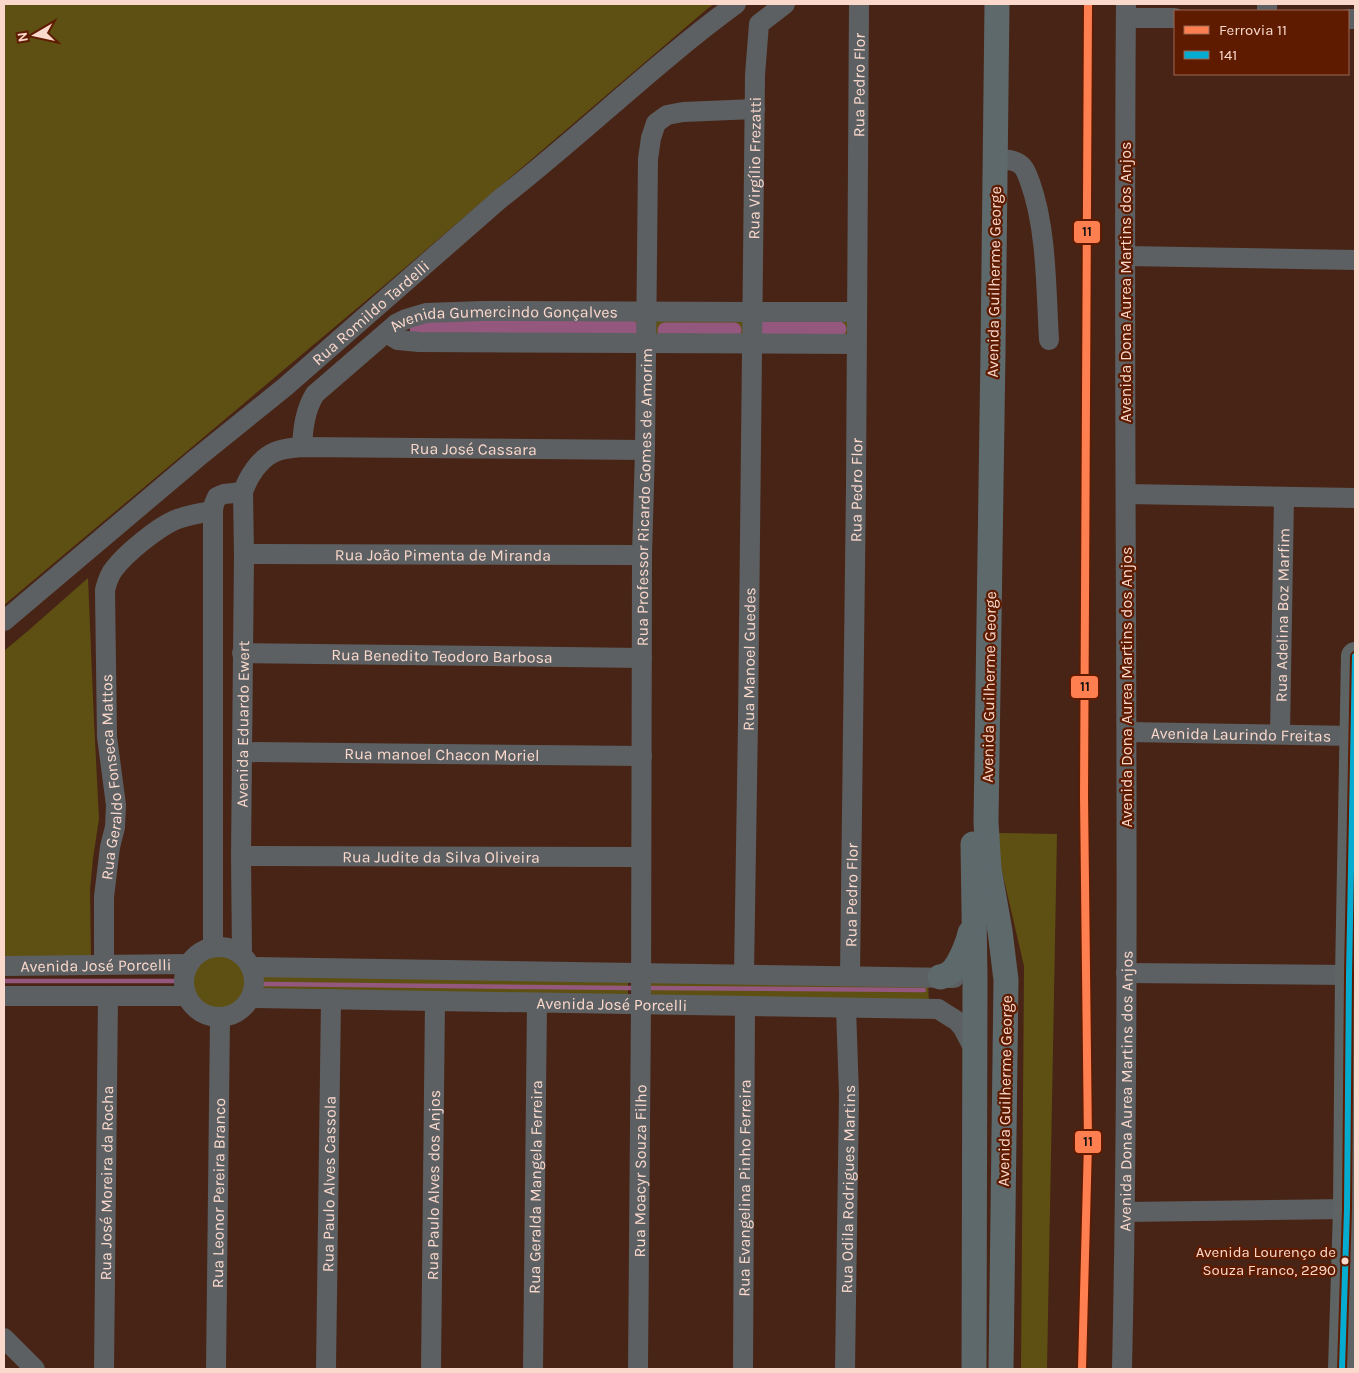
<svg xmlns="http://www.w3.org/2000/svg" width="1359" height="1373" viewBox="0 0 1359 1373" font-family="Karla,sans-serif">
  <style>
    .green { fill: #5e5013 }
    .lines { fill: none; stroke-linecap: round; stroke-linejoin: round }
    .stream { stroke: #94577d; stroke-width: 4.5 }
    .canal { stroke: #94577d; stroke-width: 15 }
    .minor { stroke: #5d6062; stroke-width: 20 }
    .major { stroke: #5e696c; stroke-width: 25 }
    .highway { stroke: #5e6464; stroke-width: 28 }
    .bus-1-casing { stroke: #5e1b00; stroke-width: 10 }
    .bus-1 { stroke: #06acd0; stroke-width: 6 }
    .rail-1-casing { stroke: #5e1b00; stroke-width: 11 }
    .rail-1 { stroke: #ff7f50; stroke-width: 8 }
    .bus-dot { fill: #fad8cc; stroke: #5e1b00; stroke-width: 2 }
    .labels { text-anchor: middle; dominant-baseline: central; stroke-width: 4.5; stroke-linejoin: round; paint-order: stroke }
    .bus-label { font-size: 15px; fill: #fad8cc; stroke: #5e1b00; text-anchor: end }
    .street-label { font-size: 16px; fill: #fad8cc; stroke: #5e1b00 }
    .line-badge { stroke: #5e1b00; stroke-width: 2 }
    .pale-badge-label { font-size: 14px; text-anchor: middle; font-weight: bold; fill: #111 }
  </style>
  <rect width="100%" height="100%" fill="#482416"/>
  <g class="green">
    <path d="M4 4H714L707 9 393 278 4 605Z"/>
    <path d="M417 317 638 320 637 337 421 338 412 332 411 326Z"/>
    <path d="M741 319 746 323 745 335 665 339 655 332 654 327 657 321Z"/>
    <path d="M847 320 850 336 761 338 760 322Z"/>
    <path d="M88 578 94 721 99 819 93 858 90 890 91 958 4 960V651L29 630Z"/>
    <path d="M997 833 1057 834 1047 1369H1021L1024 966 998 854Z"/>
    <circle cx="219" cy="982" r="30"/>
    <path d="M260 974 628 979V998L259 992Z"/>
    <path d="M646 981 928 982 929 1004 646 1000Z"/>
  </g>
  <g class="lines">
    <g class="stream">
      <path d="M4 981H176"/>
      <path d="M264 984 632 988"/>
      <path d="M651 988 924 990"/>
    </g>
    <g class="canal">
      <path d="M417 328H631"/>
      <path d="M764 329H839"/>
      <path d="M665 330H734"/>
    </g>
    <g class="minor">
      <path d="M1267 11V4"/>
      <path d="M1126 18H1175"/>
      <path d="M1348 19H1355"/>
      <path d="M995 159C1004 159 1014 159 1021 165 1026 169 1028 177 1030 182 1047 229 1046 290 1049 340"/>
      <path d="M1125 256 1355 260"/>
      <path d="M386 333 398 340 419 342 856 344"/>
      <path id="s1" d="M302 447C303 428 305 410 315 394L396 324 406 319 426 313 483 311 752 312H857"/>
      <path d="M1126 494 1355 498"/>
      <path id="s2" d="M244 554 642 555"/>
      <path id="s3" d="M4 621 197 458 285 387 500 199C581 136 654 64 736 4"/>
      <path id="s4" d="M242 653 642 658"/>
      <path id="s5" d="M1127 732 1354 736"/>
      <path id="s6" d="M1280 734 1284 497"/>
      <path id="s7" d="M242 752 642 756"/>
      <path id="s8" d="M241 856 641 857"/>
      <path id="s9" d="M213 947V511L214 504 217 497 224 494 243 492C248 477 259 459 275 452 284 448 293 448 302 447L645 450"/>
      <circle cx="219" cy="982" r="35"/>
      <path id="s10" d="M242 955 241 856 244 554 243 492"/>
      <path id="s11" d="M104 965V897L110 847 115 827 116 805 107 737 105 590C107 582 109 575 114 569 126 553 157 528 175 520 187 515 200 513 213 511"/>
      <path id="s12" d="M4 966 189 964"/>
      <path d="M251 967 954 978"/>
      <path d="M1126 973 1349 975"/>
      <path id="s13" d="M744 974 748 722 755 75 759 24 785 4"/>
      <path id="s14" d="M850 976 856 486 859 4"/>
      <path d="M4 996H187"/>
      <path id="s15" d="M251 998 938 1009"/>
      <path d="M938 1009 957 1021 963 1028 974 1049"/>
      <path d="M1126 1212 1347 1209"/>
      <path d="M4 1338 35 1369"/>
      <path id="s16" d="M104 1369 108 996"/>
      <path id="s17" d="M216 1369 220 1017"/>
      <path id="s18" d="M326 1369 331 999"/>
      <path id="s19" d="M431 1369 435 1001"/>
      <path id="s20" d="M533 1369 537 1003"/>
      <path id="s21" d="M638 1369 641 1005 642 555 645 450 648 159 651 138 656 123 667 115 683 112 755 109"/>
      <path id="s22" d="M743 1369 745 1007"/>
      <path id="s23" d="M845 1369 849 1095 846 1008"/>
      <path id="s24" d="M1122 1369C1132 914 1122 459 1126 4"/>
    </g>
    <g class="major">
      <path d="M997 4 993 352 986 822 989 869 1000 931 1006 980 1001 1369"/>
      <path d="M973 844 975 978 974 1369"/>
      <path d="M940 977C944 976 949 974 951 972 959 965 968 943 970 933"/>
    </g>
    <path class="highway" d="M1342 1369 1347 1209 1349 975 1355 656"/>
    <g class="bus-1-casing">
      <path id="bus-1" d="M1342 1369 1347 1209 1349 975 1355 656"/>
    </g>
    <use href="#bus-1" class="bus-1"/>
    <g class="rail-1-casing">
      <path id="rail-1" d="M1082 1369 1088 1143 1084 796 1088 4"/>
    </g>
    <use href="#rail-1" class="rail-1"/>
  </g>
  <circle class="bus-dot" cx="1345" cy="1261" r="4.5"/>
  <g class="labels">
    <g class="bus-label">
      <text x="1336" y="1252">Avenida Lourenço de<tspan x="1336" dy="18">Souza Franco, 2290</tspan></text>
    </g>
    <g class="street-label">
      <text stroke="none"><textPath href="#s14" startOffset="891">Rua Pedro Flor</textPath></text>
      <text stroke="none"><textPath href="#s13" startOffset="806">Rua Virgílio Frezatti</textPath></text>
      <text transform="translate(994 282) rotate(-89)">Avenida Guilherme George</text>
      <text transform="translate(1125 282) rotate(-90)">Avenida Dona Aurea Martins dos Anjos</text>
      <text stroke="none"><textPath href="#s3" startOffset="479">Rua Romildo Tardelli</textPath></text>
      <text stroke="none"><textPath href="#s1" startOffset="271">Avenida Gumercindo Gonçalves</textPath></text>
      <text stroke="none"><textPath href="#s9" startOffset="729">Rua José Cassara</textPath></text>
      <text stroke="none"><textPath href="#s14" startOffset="486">Rua Pedro Flor</textPath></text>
      <text stroke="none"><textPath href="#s21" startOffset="872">Rua Professor Ricardo Gomes de Amorim</textPath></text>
      <text stroke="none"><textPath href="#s2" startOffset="199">Rua João Pimenta de Miranda</textPath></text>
      <text stroke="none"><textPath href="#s6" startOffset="119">Rua Adelina Boz Marfim</textPath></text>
      <text stroke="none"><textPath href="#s4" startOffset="200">Rua Benedito Teodoro Barbosa</textPath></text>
      <text stroke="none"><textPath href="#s13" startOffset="315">Rua Manoel Guedes</textPath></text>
      <text transform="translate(989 687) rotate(-89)">Avenida Guilherme George</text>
      <text transform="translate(1126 687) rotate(-90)">Avenida Dona Aurea Martins dos Anjos</text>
      <text stroke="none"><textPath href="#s10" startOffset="231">Avenida Eduardo Ewert</textPath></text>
      <text stroke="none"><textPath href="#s5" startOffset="114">Avenida Laurindo Freitas</textPath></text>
      <text stroke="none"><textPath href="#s7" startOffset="200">Rua manoel Chacon Moriel</textPath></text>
      <text stroke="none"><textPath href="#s11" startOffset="189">Rua Geraldo Fonseca Mattos</textPath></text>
      <text stroke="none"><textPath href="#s8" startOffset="200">Rua Judite da Silva Oliveira</textPath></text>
      <text stroke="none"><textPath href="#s14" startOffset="81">Rua Pedro Flor</textPath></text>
      <text stroke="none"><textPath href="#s12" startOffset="92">Avenida José Porcelli</textPath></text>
      <text stroke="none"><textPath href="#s15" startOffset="361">Avenida José Porcelli</textPath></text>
      <text transform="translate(1005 1091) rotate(-89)">Avenida Guilherme George</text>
      <text stroke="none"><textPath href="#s24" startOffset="278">Avenida Dona Aurea Martins dos Anjos</textPath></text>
      <text stroke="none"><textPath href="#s21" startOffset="198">Rua Moacyr Souza Filho</textPath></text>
      <text stroke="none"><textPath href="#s16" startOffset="186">Rua José Moreira da Rocha</textPath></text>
      <text stroke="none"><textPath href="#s18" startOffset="185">Rua Paulo Alves Cassola</textPath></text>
      <text stroke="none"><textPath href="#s19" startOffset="184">Rua Paulo Alves dos Anjos</textPath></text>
      <text stroke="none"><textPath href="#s20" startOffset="182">Rua Geralda Mangela Ferreira</textPath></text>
      <text stroke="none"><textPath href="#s22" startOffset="181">Rua Evangelina Pinho Ferreira</textPath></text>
      <text stroke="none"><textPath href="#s23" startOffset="180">Rua Odila Rodrigues Martins</textPath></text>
      <text stroke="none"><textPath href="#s17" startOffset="176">Rua Leonor Pereira Branco</textPath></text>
    </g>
  </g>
  <g class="line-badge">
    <rect x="1073" y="220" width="28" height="24" rx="5" fill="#ff7f50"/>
    <rect x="1070" y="675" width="29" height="24" rx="5" fill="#ff7f50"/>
    <rect x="1074" y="1130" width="28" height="24" rx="5" fill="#ff7f50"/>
  </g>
  <g class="pale-badge-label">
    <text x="1087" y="236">11</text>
    <text x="1085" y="691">11</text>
    <text x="1088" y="1146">11</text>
  </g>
  <rect width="1359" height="1373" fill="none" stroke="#fad8cc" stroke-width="10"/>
  <rect x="1174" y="10" width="175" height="65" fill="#5e1b00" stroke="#9c6752"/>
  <rect x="1184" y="26" width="25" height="8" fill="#ff7f50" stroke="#9c6752"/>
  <text x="1219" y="35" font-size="15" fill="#fad8cc">Ferrovia 11</text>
  <rect x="1184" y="51" width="25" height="8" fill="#06acd0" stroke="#9c6752"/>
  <text x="1219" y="60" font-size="15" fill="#fad8cc">141</text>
  <g transform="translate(35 35) rotate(261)" stroke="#5e1b00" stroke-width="4" paint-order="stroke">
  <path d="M0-4L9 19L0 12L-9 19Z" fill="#fad8cc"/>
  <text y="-8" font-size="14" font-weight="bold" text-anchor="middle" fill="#fad8cc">N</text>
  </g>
</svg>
